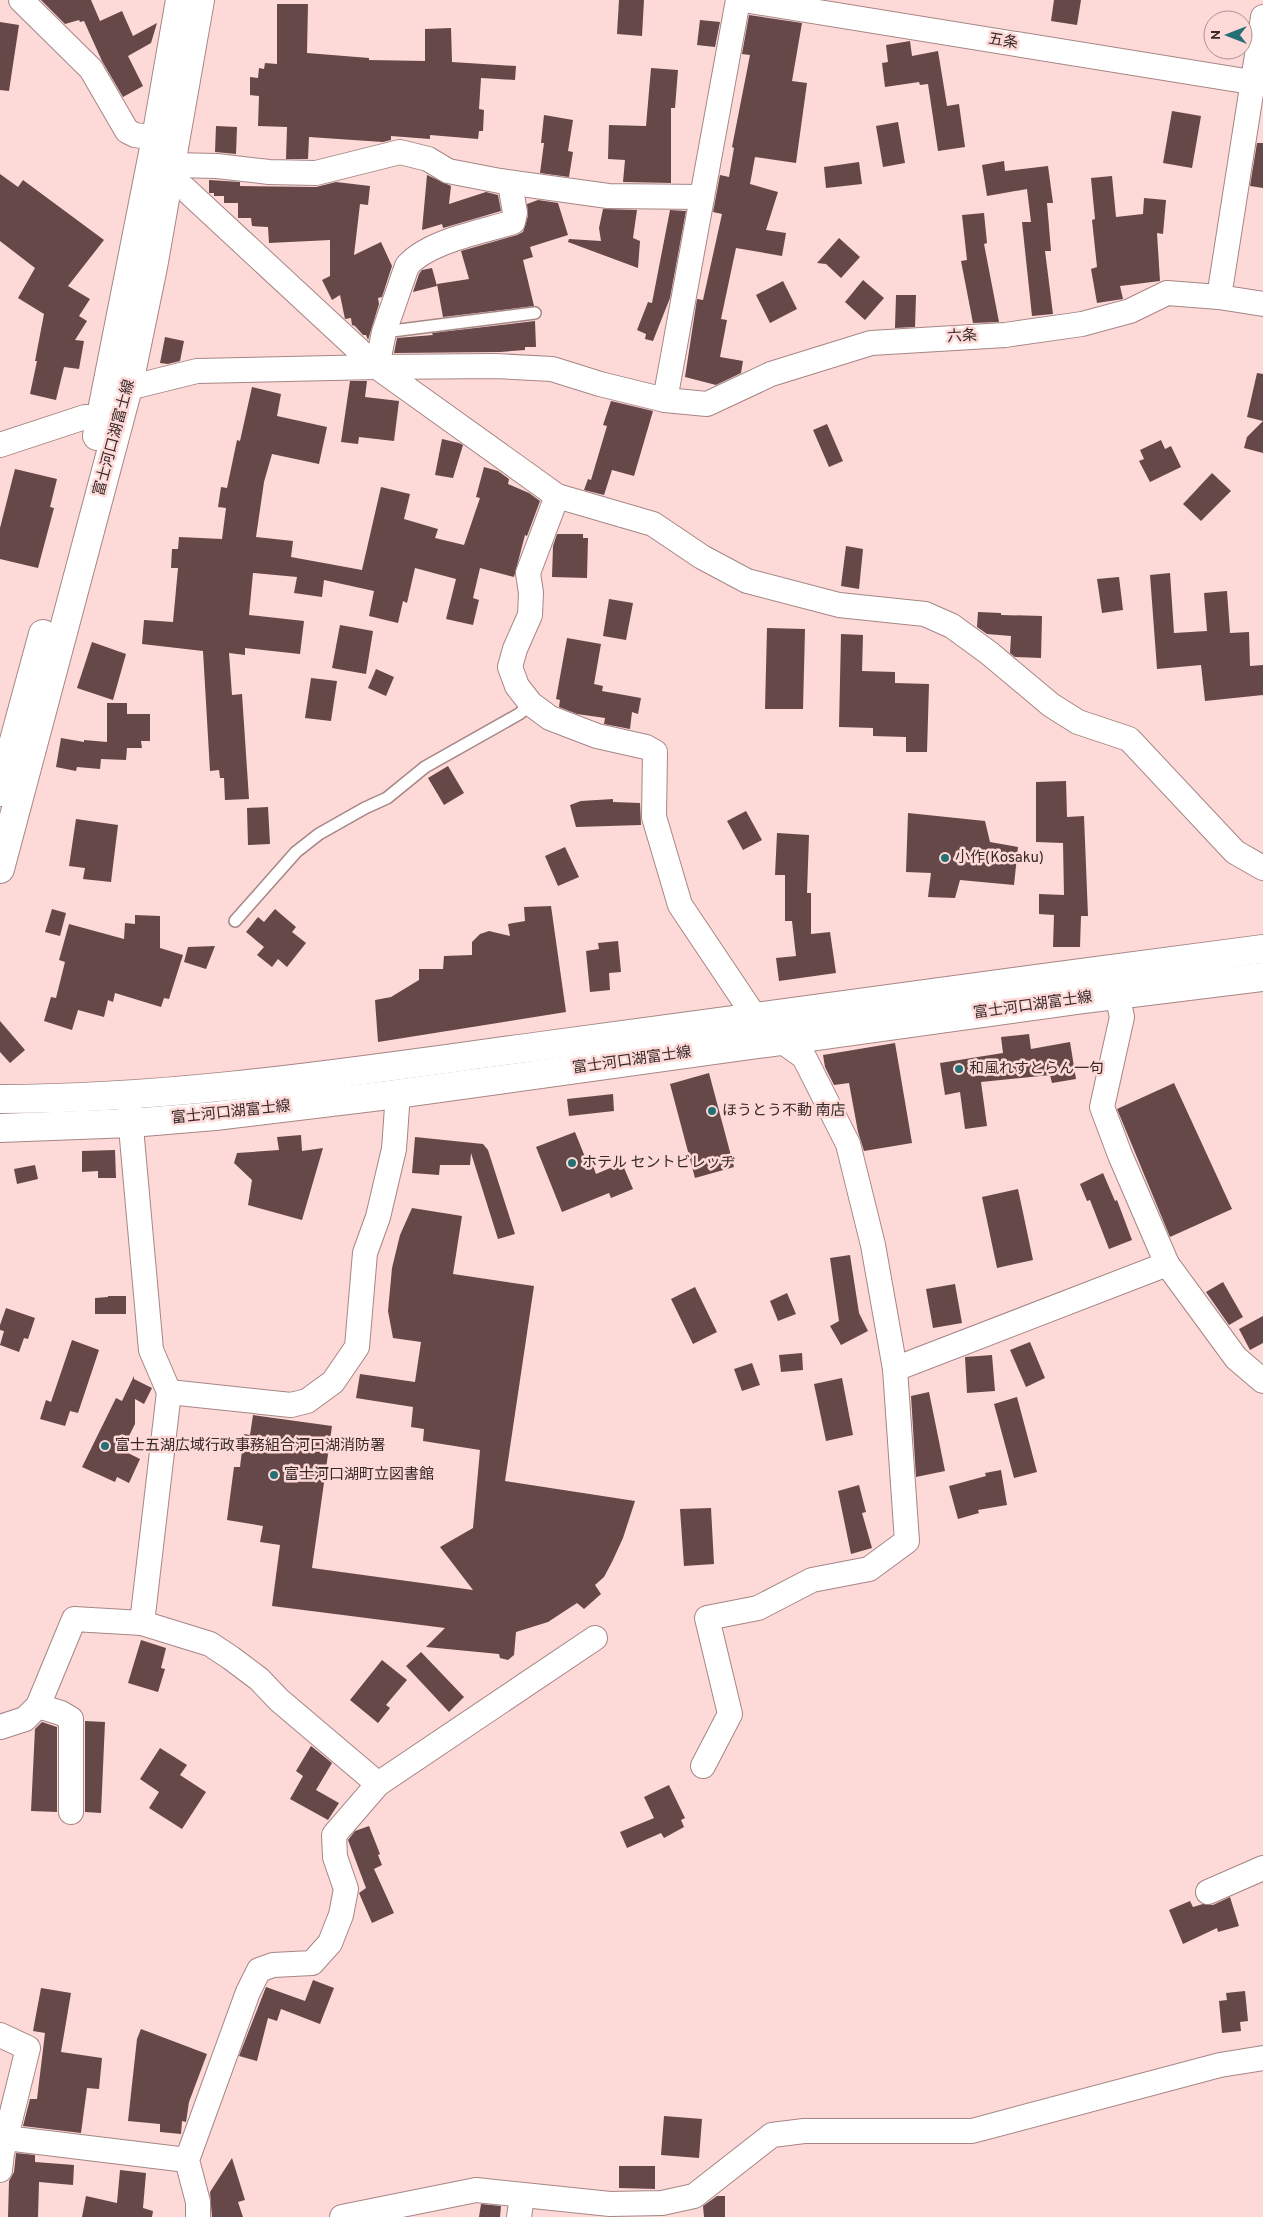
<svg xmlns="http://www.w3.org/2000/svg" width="1263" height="2217" viewBox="0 0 1263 2217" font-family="Overpass,'Noto Sans JP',sans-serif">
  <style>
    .building { fill: #654847 }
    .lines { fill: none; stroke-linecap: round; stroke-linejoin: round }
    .lane-casing { stroke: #a68685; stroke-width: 14 }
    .street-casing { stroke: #a68685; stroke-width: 26 }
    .secondary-casing { stroke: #a68685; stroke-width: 30 }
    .lane { stroke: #fff; stroke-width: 11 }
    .street { stroke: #fff; stroke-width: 24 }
    .secondary { stroke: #fff; stroke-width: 28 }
    .poi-dot { fill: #257074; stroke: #fdd9d8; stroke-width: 2 }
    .labels { text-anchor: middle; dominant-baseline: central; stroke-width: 5; stroke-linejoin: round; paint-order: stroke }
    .street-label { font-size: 15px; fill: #362928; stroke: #fdd9d8 }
    .poi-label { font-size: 15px; fill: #362928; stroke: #fdd9d8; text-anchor: start }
  </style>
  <rect width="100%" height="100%" fill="#fdd9d8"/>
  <g class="building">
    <path d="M41 0H91L100 21 122 11 133 36 157 23 151 43 128 56 143 86 123 97 102 61 84 21 80 22 79 20 65 24Z"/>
    <path d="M619 0H644L642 36 617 34Z"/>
    <path d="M1054 0H1081L1077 25 1051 21Z"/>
    <path d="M277 4H308L307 53 369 58V60L425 61V29L451 28 452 62 516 66 515 80 481 78 479 109 484 110 483 131H479L478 139 430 135V139L391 136V140L383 142 309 137 308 159H286L287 127 258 126 259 96 250 95V77L258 78 259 68 264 69 265 63 277 64Z"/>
    <path d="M749 15 802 23 792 81 807 83 796 163 755 157 750 184 778 192 766 230 786 233 782 256 736 248 721 319 727 320 720 357 743 361 741 373 716 385 685 377 697 299 703 300 722 214 713 212 720 175 729 177 734 148 732 147 750 55 742 54Z"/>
    <path d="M700 20 720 22 715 47 697 45Z"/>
    <path d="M0 22 19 25 9 91 0 90Z"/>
    <path d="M910 41 912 56 938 51 947 106 959 104 965 147 938 151 928 84 920 85 919 82 885 87 882 63 888 62 886 45Z"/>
    <path d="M651 68 678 70 675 108H671V183L623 182 625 160 608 159 609 125 646 126Z"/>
    <path d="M1172 111 1201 116 1192 168 1163 163Z"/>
    <path d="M544 115 573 120 568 151 573 152 569 177 540 173 544 143H541Z"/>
    <path d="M898 122 905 163 883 167 876 126Z"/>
    <path d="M216 126 237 127 236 154 215 152Z"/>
    <path d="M1257 143H1263V188L1250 186Z"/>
    <path d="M1004 161 1005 171 1048 166 1053 203H1047L1051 251H1045L1053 314 1032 316 1022 222H1031L1027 189 987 196 982 165Z"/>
    <path d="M859 162 862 184 826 188 824 167Z"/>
    <path d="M0 174 18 187 23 180 104 240 68 286 90 299 79 316 87 321 75 340 84 341 79 369 64 367 56 400 30 394 37 361H35L44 314 18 298 35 268 0 241Z"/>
    <path d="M427 175 451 186 449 204 486 192 498 195 501 211 443 228 442 224 422 230Z"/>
    <path d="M1112 176 1116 217 1143 214 1144 198 1166 200 1163 234 1157 233 1160 281 1120 286 1123 299 1097 303 1091 269 1097 267 1092 220 1095 219 1091 178Z"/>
    <path d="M209 180 240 182V186L316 187 336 182 370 186 368 205 360 204 354 255 381 242 392 266 382 297 378 298 379 304 368 340 366 335H363L355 326 352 325 351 318 345 319 340 295 332 300 322 280 330 276V240L269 243 268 227 252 226 251 218H238V203H224V196H214V193H209Z"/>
    <path d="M538 200 558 203 568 235 530 247 533 257 523 260 534 306 443 317 437 284 469 279 461 251 517 235 523 232 528 216 527 204Z"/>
    <path d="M603 209 637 210 633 238 640 241 638 268 568 242 569 239 601 241 599 228Z"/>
    <path d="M670 210 686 211 670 298 653 341 645 339 646 334 637 330 648 302 652 303Z"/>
    <path d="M984 213 987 243 984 244 999 322 973 323 961 261 967 260 962 215Z"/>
    <path d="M839 238 860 257 841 278 826 264 817 263Z"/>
    <path d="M432 268 437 286 413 292 419 274 422 270Z"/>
    <path d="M863 280 884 298 865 320 845 302Z"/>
    <path d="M783 281 797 309 770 323 756 295Z"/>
    <path d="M896 295H916L915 327 895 328Z"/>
    <path d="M535 321 536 347H525V350L500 352 394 353 397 338 433 335 432 333Z"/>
    <path d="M165 337 184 341 180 361 168 364 160 363Z"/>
    <path d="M1257 373 1263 374V453L1244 448 1247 437 1263 421 1247 417Z"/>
    <path d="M350 381H367L365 397 399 401 394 441 359 437 358 444 341 442Z"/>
    <path d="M252 387 281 394 277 416 327 427 319 464 272 454 264 482 256 537 293 541 291 557 362 570 381 487 410 494 404 519 438 529 435 538 464 545 480 498 476 497 484 467 498 471 509 479 508 484 529 493 540 501 527 536 525 535 514 577 480 568 473 598 479 600 473 625 446 619 456 579 415 568 407 603 403 601 398 623 369 616 374 591 324 580 322 597 294 593 297 577 253 573 249 615 304 621 300 654 245 648V655L229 653 232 695 242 694 249 799 225 800 224 778H220L219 770 210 771 203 651 142 644 144 620 173 622 178 568H171L172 549H178L179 537 222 539 226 508 218 507 221 487 227 488 237 440 240 441Z"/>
    <path d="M611 401 653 411 634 476 612 470 604 495 584 490 588 479 591 480 607 426 603 425Z"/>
    <path d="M827 424 843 461 829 467 813 430Z"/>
    <path d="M442 439 459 443 463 445 453 478 435 475Z"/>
    <path d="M1161 440 1165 449 1171 446 1181 467 1150 482 1139 461 1144 459 1140 450Z"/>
    <path d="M15 469 57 479 50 507 54 508 38 568 0 559V528Z"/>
    <path d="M1212 473 1231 491 1201 521 1183 504Z"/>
    <path d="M557 534H583V538H588L587 578 552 577 553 546Z"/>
    <path d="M846 546 863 549 859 589 841 586Z"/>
    <path d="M1170 573 1174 633 1207 631 1204 593 1227 591 1230 633 1249 632 1250 666 1263 665V695L1205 701 1201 665 1157 669 1150 575Z"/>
    <path d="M1119 577 1123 610 1102 613 1097 579Z"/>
    <path d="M609 599 633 603 626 640 603 636Z"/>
    <path d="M978 612 1001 613V615L1042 616 1041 658 1015 657 1010 653 1011 636 987 634 977 627Z"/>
    <path d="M340 625 373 631 366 674 332 668Z"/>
    <path d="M767 628 805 629 803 709H765Z"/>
    <path d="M841 634 863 635 862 671 895 672V683L929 684 927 752H906V737L873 736V728L839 727Z"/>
    <path d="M567 638 601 644 594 684 603 686 602 691 641 698 638 714 632 712 630 729 604 724 605 718 577 714 559 707 560 700 556 699Z"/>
    <path d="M92 642 126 654 113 700 77 688Z"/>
    <path d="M376 669 394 677 386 696 368 688Z"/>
    <path d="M311 678 337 681 331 721 305 718Z"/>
    <path d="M107 703H127V714H150V741H141L142 748H127L126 760 101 759 100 769 77 767 76 771 56 767 61 738 84 742V740L107 742Z"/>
    <path d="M448 766 464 793 444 805 428 778Z"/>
    <path d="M1066 781 1067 817 1084 816 1088 916H1081L1080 947H1053L1054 915 1039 914V894L1064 895 1063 843 1036 842V782Z"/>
    <path d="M613 799V802L640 803 641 825 576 827 570 805 581 801Z"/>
    <path d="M268 807 270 844 248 845 247 808Z"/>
    <path d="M746 811 762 840 743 850 727 821Z"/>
    <path d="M908 813 985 821 990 842 1018 847 1014 885 960 880 955 898 928 897 931 873 906 872Z"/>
    <path d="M76 819 118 825 111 882 83 879 85 868 69 866Z"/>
    <path d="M777 833 809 835 807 893H811V934L830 932 836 973 779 981 776 958 796 956 792 921H785V875H775Z"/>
    <path d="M565 847 579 877 558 886 545 856Z"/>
    <path d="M551 906 566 1012 378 1042 375 1000 391 997 419 980V969H443L444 956 472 955V942L480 934 489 931 510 936 508 924 525 921 524 907Z"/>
    <path d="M52 909 66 913 60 936 45 932Z"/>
    <path d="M275 909 296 927 292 932 306 943 287 967 278 959 272 967 257 955 264 947 246 932 258 917 264 922Z"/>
    <path d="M135 915 160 916V948L183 955 169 999 164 998 161 1007 115 993 113 1002 108 1000 104 1017 78 1010 72 1030 44 1021 51 997 56 998 65 962 59 960 69 924 124 939 125 923 135 924Z"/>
    <path d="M618 941 621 972 609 973 610 990 590 992 586 951 599 949 598 943Z"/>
    <path d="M215 946 206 969 184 962 188 947Z"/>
    <path d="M0 1021 25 1050 10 1063 0 1052Z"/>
    <path d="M1029 1034 1031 1049 1070 1042 1076 1079 1052 1083 1050 1075 981 1082 987 1126 965 1129 960 1092 945 1095 940 1063 1003 1053 1001 1037Z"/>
    <path d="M895 1043 912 1143 864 1151 858 1132 849 1083 834 1085 825 1067 823 1055Z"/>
    <path d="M709 1073 734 1167 695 1178 670 1084Z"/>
    <path d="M1174 1083 1232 1209 1170 1237 1117 1109Z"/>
    <path d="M613 1094 614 1111 569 1116 567 1099Z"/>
    <path d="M575 1132 585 1157 589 1155 596 1174 622 1163 633 1189 611 1198 609 1193 562 1212 536 1147Z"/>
    <path d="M301 1135 302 1151 323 1148 302 1220 248 1205 252 1180 234 1163 237 1153 279 1150 277 1137Z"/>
    <path d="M415 1137 483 1144 488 1150 515 1234 498 1239 471 1153 470 1165H440L439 1175 412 1173Z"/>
    <path d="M115 1150 116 1178H98V1171L82 1172V1151Z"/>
    <path d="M35 1165 38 1179 17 1184 14 1169Z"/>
    <path d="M1103 1173 1115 1201 1117 1200 1132 1240 1109 1249 1090 1200 1087 1201 1080 1184Z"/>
    <path d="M1018 1189 1033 1260 997 1268 982 1197Z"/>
    <path d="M412 1208 462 1216 453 1274 534 1286 505 1481 635 1501 623 1538 612 1562 604 1577 595 1585 601 1594 584 1609 577 1603 548 1622 516 1632 514 1655 508 1660 500 1658 499 1654 426 1647 445 1628 272 1606 280 1545 260 1542 263 1526 227 1520 234 1467H240L244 1434 250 1435 253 1415 332 1426 312 1568 473 1590 440 1547 473 1528 480 1450 423 1441 424 1429 411 1427 413 1407 356 1398 360 1374 415 1382 421 1342 393 1338 388 1311 392 1268 400 1235Z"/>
    <path d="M850 1255 859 1313 868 1331 841 1345 830 1326 839 1321 830 1258Z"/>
    <path d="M1223 1282 1243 1317 1229 1325 1206 1292Z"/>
    <path d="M955 1284 962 1323 933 1328 926 1289Z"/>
    <path d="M695 1287 717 1332 693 1344 671 1299Z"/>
    <path d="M787 1293 796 1314 778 1321 770 1301Z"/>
    <path d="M108 1296H126V1314H95V1298L108 1297Z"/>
    <path d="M6 1308 35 1318 28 1339 24 1338 19 1352 0 1345 4 1331 0 1330V1325Z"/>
    <path d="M1263 1316V1343L1250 1350 1239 1329Z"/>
    <path d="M72 1340 99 1350 78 1413 70 1411 65 1426 40 1419 46 1400 51 1402Z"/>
    <path d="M1030 1342 1045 1378 1026 1387 1010 1350Z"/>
    <path d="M802 1353 803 1370 781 1372 779 1355Z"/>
    <path d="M992 1355 995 1391 967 1393 965 1357Z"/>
    <path d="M752 1363 760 1385 742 1391 734 1369Z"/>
    <path d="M134 1376V1379L152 1388 144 1404 135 1399V1424L122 1450 140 1459 129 1483 117 1477 115 1482 82 1467 116 1398 122 1401Z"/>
    <path d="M842 1378 853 1435 826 1441 814 1384Z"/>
    <path d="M929 1392 945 1471 916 1477 911 1396Z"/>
    <path d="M1017 1397 1037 1472 1014 1478 994 1404Z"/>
    <path d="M1001 1470 1007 1505 978 1510 979 1513 958 1519 949 1486 986 1476 985 1473Z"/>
    <path d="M859 1485 866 1512 862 1513 872 1548 851 1554 838 1491Z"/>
    <path d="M711 1508 714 1564 684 1566 680 1509Z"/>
    <path d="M141 1640 166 1648 161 1668 165 1669 158 1692 128 1683Z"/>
    <path d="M421 1652 464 1697 449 1712 406 1666Z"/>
    <path d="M382 1660 407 1680 386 1705 390 1708 378 1723 350 1700Z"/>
    <path d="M85 1721 105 1722 101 1813 85 1812Z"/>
    <path d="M42 1722 57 1727V1812L31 1811 35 1729Z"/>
    <path d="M311 1746 332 1763 316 1790 339 1803 328 1820 290 1799 303 1776 296 1771Z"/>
    <path d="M160 1748 187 1765 180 1775 206 1792 182 1829 149 1808 159 1792 140 1779Z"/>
    <path d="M669 1785 685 1818 681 1820 684 1827 664 1838 661 1833 627 1848 620 1832 654 1818 644 1797Z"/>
    <path d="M369 1826 380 1854 378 1855 382 1865 374 1869 394 1913 372 1923 359 1893 366 1888 348 1840 355 1831Z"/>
    <path d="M1230 1897 1239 1926 1218 1932 1217 1928 1183 1944 1169 1910 1190 1901 1193 1907 1203 1904 1213 1905Z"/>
    <path d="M313 1980 334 1988 320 2024 281 2009 277 2021 268 2018 257 2061 239 2056 266 1987 305 2001Z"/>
    <path d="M41 1988 71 1993 61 2052 102 2058 99 2089 87 2088 81 2133 23 2126 30 2099H37L45 2033 33 2031Z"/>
    <path d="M1245 1991 1248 2021 1240 2022 1241 2031 1222 2033 1219 2001 1227 2000 1226 1993Z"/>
    <path d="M141 2029 207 2054 189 2102 186 2122 182 2121 181 2134 160 2132V2124L128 2121 137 2039Z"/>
    <path d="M664 2116 702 2119 699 2158 661 2155Z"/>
    <path d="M16 2153 35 2155V2162L74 2165 73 2185 39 2182 38 2217H8L9 2181 14 2172Z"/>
    <path d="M232 2158 245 2200 238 2202 243 2217H212L210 2192Z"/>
    <path d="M619 2166H655V2189L619 2188Z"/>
    <path d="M120 2170 146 2173 143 2208 153 2211 152 2217H82L86 2196 117 2203Z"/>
    <path d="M717 2196H725V2217H704L703 2206Z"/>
    <path d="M481 2204 501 2206 500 2217H479Z"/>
  </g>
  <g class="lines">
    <g class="lane-casing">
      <g id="lane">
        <path d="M384 332 535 313"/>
        <path d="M235 921 296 852 319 834 365 808 387 798 425 767 519 714 531 704"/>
      </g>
    </g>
    <g class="street-casing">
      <g id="street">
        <path d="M21 0 91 69 127 131 135 135 156 138"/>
        <path d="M744 0 1263 84"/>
        <path d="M171 165 217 166 269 172 316 173 400 152 428 159 448 171 500 181 608 196 702 197"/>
        <path d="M167 186 184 188 377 367 557 496 528 573 531 593 530 615 515 649 510 667 517 686 531 704 550 718 597 736 646 747 655 752 654 817 680 905 755 1017 780 1040 804 1057 848 1144 873 1245 895 1369 907 1541 869 1569 812 1580 758 1608 707 1618 730 1714 703 1766"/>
        <path d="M1219 297 1263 17"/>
        <path d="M377 367 384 332 407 266C428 241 482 232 513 222L515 213 510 183"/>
        <path d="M665 400 738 0"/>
        <path d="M0 445 85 417 102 418 128 388 197 371 377 367 496 366 552 369 600 384 665 400 707 404 771 374 871 343 1005 335 1082 324 1130 311 1167 293 1219 297 1263 304"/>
        <path d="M557 496 653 524 702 557 747 581 839 605 925 614 952 626 989 653 1051 705 1078 722 1129 739 1235 852 1263 868"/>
        <path d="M1117 995 1122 1017 1102 1107 1120 1155 1167 1264 1236 1358 1263 1381"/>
        <path d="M895 1369 1167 1264"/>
        <path d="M169 1392 291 1405 307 1401 333 1382 357 1347 365 1253 378 1217 394 1149 398 1093"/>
        <path d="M142 1623 210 1644 231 1658 259 1679 279 1700 378 1784"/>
        <path d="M38 1706 61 1713 71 1719V1812"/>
        <path d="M0 1727 25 1719 38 1706 74 1619 142 1623 169 1392 151 1350 129 1105"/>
        <path d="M1208 1892 1263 1868"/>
        <path d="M0 2035 28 2048 2 2153 0 2170"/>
        <path d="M6 2138 187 2160"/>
        <path d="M198 2217V2202L187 2160 248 1992 259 1970 273 1965 312 1963 330 1943 341 1915 346 1889 335 1857 334 1835 378 1784 595 1638"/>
        <path d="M342 2217 476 2190 610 2204 662 2203 694 2196 772 2135 804 2131H972L1220 2065 1263 2058"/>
        <path d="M519 2217 522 2196"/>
      </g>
    </g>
    <g class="secondary-casing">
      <g id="secondary">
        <path d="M97 436 156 138 180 0"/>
        <path d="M0 792 43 634"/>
        <path d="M0 869 128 388 153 267 200 0"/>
        <path d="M0 1099C181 1099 361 1070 541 1046 781 1014 1022 980 1263 949"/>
        <path d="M0 1128 131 1123 215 1116 389 1095 1077 1000 1263 977"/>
      </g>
    </g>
    <use href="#lane" class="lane"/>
    <use href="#street" class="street"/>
    <use href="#secondary" class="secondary"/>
  </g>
  <g class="poi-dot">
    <circle cx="945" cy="858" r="5"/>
    <circle cx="959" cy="1069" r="5"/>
    <circle cx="712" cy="1111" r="5"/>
    <circle cx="572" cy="1163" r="5"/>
    <circle cx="105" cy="1446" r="5"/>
    <circle cx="274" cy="1475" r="5"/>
  </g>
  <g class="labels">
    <g class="street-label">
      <text transform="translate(1003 42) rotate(9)">五条</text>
      <text transform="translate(962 337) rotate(-3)">六条</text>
      <text transform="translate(115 438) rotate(-75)">富士河口湖富士線</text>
      <text transform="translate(1033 1006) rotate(-8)">富士河口湖富士線</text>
      <text transform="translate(632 1061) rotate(-8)">富士河口湖富士線</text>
      <text transform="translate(231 1113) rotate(-6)">富士河口湖富士線</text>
    </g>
    <g class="poi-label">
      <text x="955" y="858">小作(Kosaku)</text>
      <text x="969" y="1069">和風れすとらん一句</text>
      <text x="722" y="1111">ほうとう不動 南店</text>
      <text x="582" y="1163">ホテル セントビレッヂ</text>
      <text x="115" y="1446">富士五湖広域行政事務組合河口湖消防署</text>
      <text x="284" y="1475">富士河口湖町立図書館</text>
    </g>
  </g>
  <g transform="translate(1228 35) rotate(270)"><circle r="24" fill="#fdd9d8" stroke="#ad9392"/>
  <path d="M0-4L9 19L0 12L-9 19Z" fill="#257074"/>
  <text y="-8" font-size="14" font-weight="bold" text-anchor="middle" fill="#362928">N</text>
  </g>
</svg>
